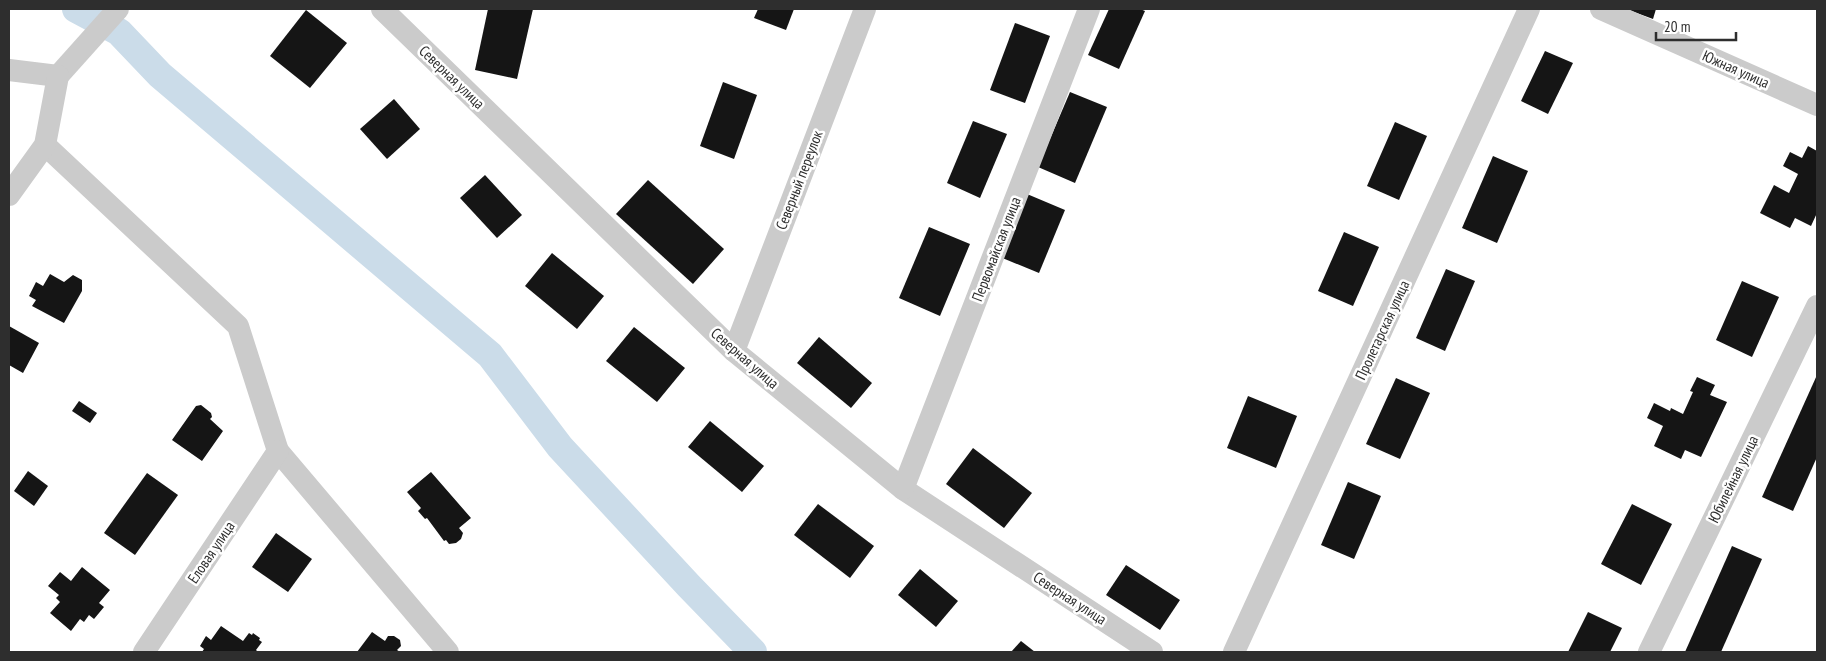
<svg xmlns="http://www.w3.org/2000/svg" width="1826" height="661" viewBox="0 0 1826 661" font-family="'PT Sans Narrow',sans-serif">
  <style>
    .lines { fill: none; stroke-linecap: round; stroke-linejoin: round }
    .canal { stroke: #cbdce9; stroke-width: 28 }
    .building { fill: #151515 }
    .street { stroke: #cbcbcb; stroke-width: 22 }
    .labels { text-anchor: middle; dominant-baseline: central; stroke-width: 5; stroke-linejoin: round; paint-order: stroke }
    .street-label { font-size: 15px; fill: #2e2e2e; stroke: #fff }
  </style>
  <rect width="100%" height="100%" fill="#fff"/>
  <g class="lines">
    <path class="canal" d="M76 9 119 32 160 75 490 355 560 447 689 586 753 652"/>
  </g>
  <g class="building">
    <path d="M488 9H533L517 79 475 70Z"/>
    <path d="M758 9H794L786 30 754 18Z"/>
    <path d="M1109 9H1140L1145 11 1119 69 1088 55Z"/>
    <path d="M1626 9H1656L1653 19Z"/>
    <path d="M306 10 347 43 310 88 270 56Z"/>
    <path d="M1015 23 1050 36 1025 103 990 90Z"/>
    <path d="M1545 51 1573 63 1548 114 1521 101Z"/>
    <path d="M723 82 757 95 734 159 700 146Z"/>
    <path d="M1070 92 1107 107 1075 183 1038 167Z"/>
    <path d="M394 99 420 129 387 159 360 129Z"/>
    <path d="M973 121 1007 134 980 198 947 183Z"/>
    <path d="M1395 122 1427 136 1399 200 1367 186Z"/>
    <path d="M1808 146 1817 151V213L1811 226 1795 218 1790 228 1760 213 1774 185 1789 193 1798 174 1783 166 1790 152 1802 158Z"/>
    <path d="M1493 156 1528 171 1497 243 1462 228Z"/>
    <path d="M485 175 522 215 497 238 460 198Z"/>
    <path d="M648 180 724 249 693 284 616 214Z"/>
    <path d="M1027 194 1065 210 1039 273 1000 257Z"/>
    <path d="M929 227 970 244 940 316 899 298Z"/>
    <path d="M1344 232 1379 247 1353 306 1318 291Z"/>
    <path d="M552 253 604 296 577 329 525 286Z"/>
    <path d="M1446 269 1475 281 1445 351 1416 338Z"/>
    <path d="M50 274 64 282 73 275 82 280V291L64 323 32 306 36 300 29 296 36 282 43 286Z"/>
    <path d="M1742 281 1779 297 1752 357 1716 340Z"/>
    <path d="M9 326 39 343 23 373 9 365Z"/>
    <path d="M634 327 685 368 657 402 606 361Z"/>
    <path d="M819 337 872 383 851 408 797 363Z"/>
    <path d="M1817 375V457L1793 511 1762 497Z"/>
    <path d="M1697 377 1715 385 1710 395 1727 402 1701 457 1685 450 1681 459 1654 446 1663 426 1647 418 1654 403 1670 411 1671 408 1683 414 1693 392 1690 391Z"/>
    <path d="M1396 378 1430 393 1400 459 1366 444Z"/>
    <path d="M1248 396 1297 416 1276 468 1227 448Z"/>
    <path d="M79 401 97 413 90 423 72 411Z"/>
    <path d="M201 405 211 413 212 417 210 419 223 431 202 461 172 440 196 406Z"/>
    <path d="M710 421 764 466 742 492 688 447Z"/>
    <path d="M973 448 1032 493 1004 528 946 484Z"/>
    <path d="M28 471 48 486 34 506 14 491Z"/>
    <path d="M431 472 471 518 459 528 463 533 461 539 456 543 449 544 446 540 444 541 427 518 425 519 418 511 421 508 407 492Z"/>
    <path d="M147 473 178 495 135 555 104 533Z"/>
    <path d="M1348 482 1381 496 1354 559 1321 545Z"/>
    <path d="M818 504 874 546 850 578 794 535Z"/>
    <path d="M1632 504 1672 524 1641 585 1601 564Z"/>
    <path d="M276 533 312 559 288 592 252 567Z"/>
    <path d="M1732 546 1762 559 1721 652H1685Z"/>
    <path d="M1126 565 1180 600 1160 630 1106 595Z"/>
    <path d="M82 567 110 590 99 603 104 607 94 619 89 615 84 622 80 619 71 631 50 613 60 602 56 598 59 595 48 586 60 572 71 581Z"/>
    <path d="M920 569 958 601 936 627 898 595Z"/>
    <path d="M1588 612 1622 628 1610 652H1568Z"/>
    <path d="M221 626 243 641 249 633 252 635 253 633 260 638 259 640 262 642 256 650 258 652H202L204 649 200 646 206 636 211 640Z"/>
    <path d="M372 632 385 641 388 636H394L400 640 401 646 397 650 400 652H357Z"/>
    <path d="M1021 641 1035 652H1011Z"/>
  </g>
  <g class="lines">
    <g class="street">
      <path d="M382 9 734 351 903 489 1152 652"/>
      <path d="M1601 9 1817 105"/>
      <path d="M9 70 58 76"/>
      <path d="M58 76 118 9"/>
      <path d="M45 145 238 326 278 451 448 652"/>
      <path d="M9 195 45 145 58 76"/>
      <path d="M734 351 865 9"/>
      <path d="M903 489 1089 9"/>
      <path d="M144 652 278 451"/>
      <path d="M1234 652 1529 9"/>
      <path d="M1649 652 1817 306"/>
    </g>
  </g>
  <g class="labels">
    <g class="street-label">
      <text transform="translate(1736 69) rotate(24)">Южная улица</text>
      <text transform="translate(452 77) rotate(44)">Северная улица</text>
      <text transform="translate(799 180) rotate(-69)">Северный переулок</text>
      <text transform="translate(996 249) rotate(-69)">Первомайская улица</text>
      <text transform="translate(1382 330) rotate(-65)">Пролетарская улица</text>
      <text transform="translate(745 358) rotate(41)">Северная улица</text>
      <text transform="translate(1733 479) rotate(-64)">Юбилейная улица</text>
      <text transform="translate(211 552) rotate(-56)">Еловая улица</text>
      <text transform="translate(1070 598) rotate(33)">Северная улица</text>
    </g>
  </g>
  <rect width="1826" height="661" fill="none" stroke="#2e2e2e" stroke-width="20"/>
  <path d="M1656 32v8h80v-8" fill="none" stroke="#2e2e2e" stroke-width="2.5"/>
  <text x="1664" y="32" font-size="15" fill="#2e2e2e" stroke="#ffffff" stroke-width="4" paint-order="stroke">20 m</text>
</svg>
